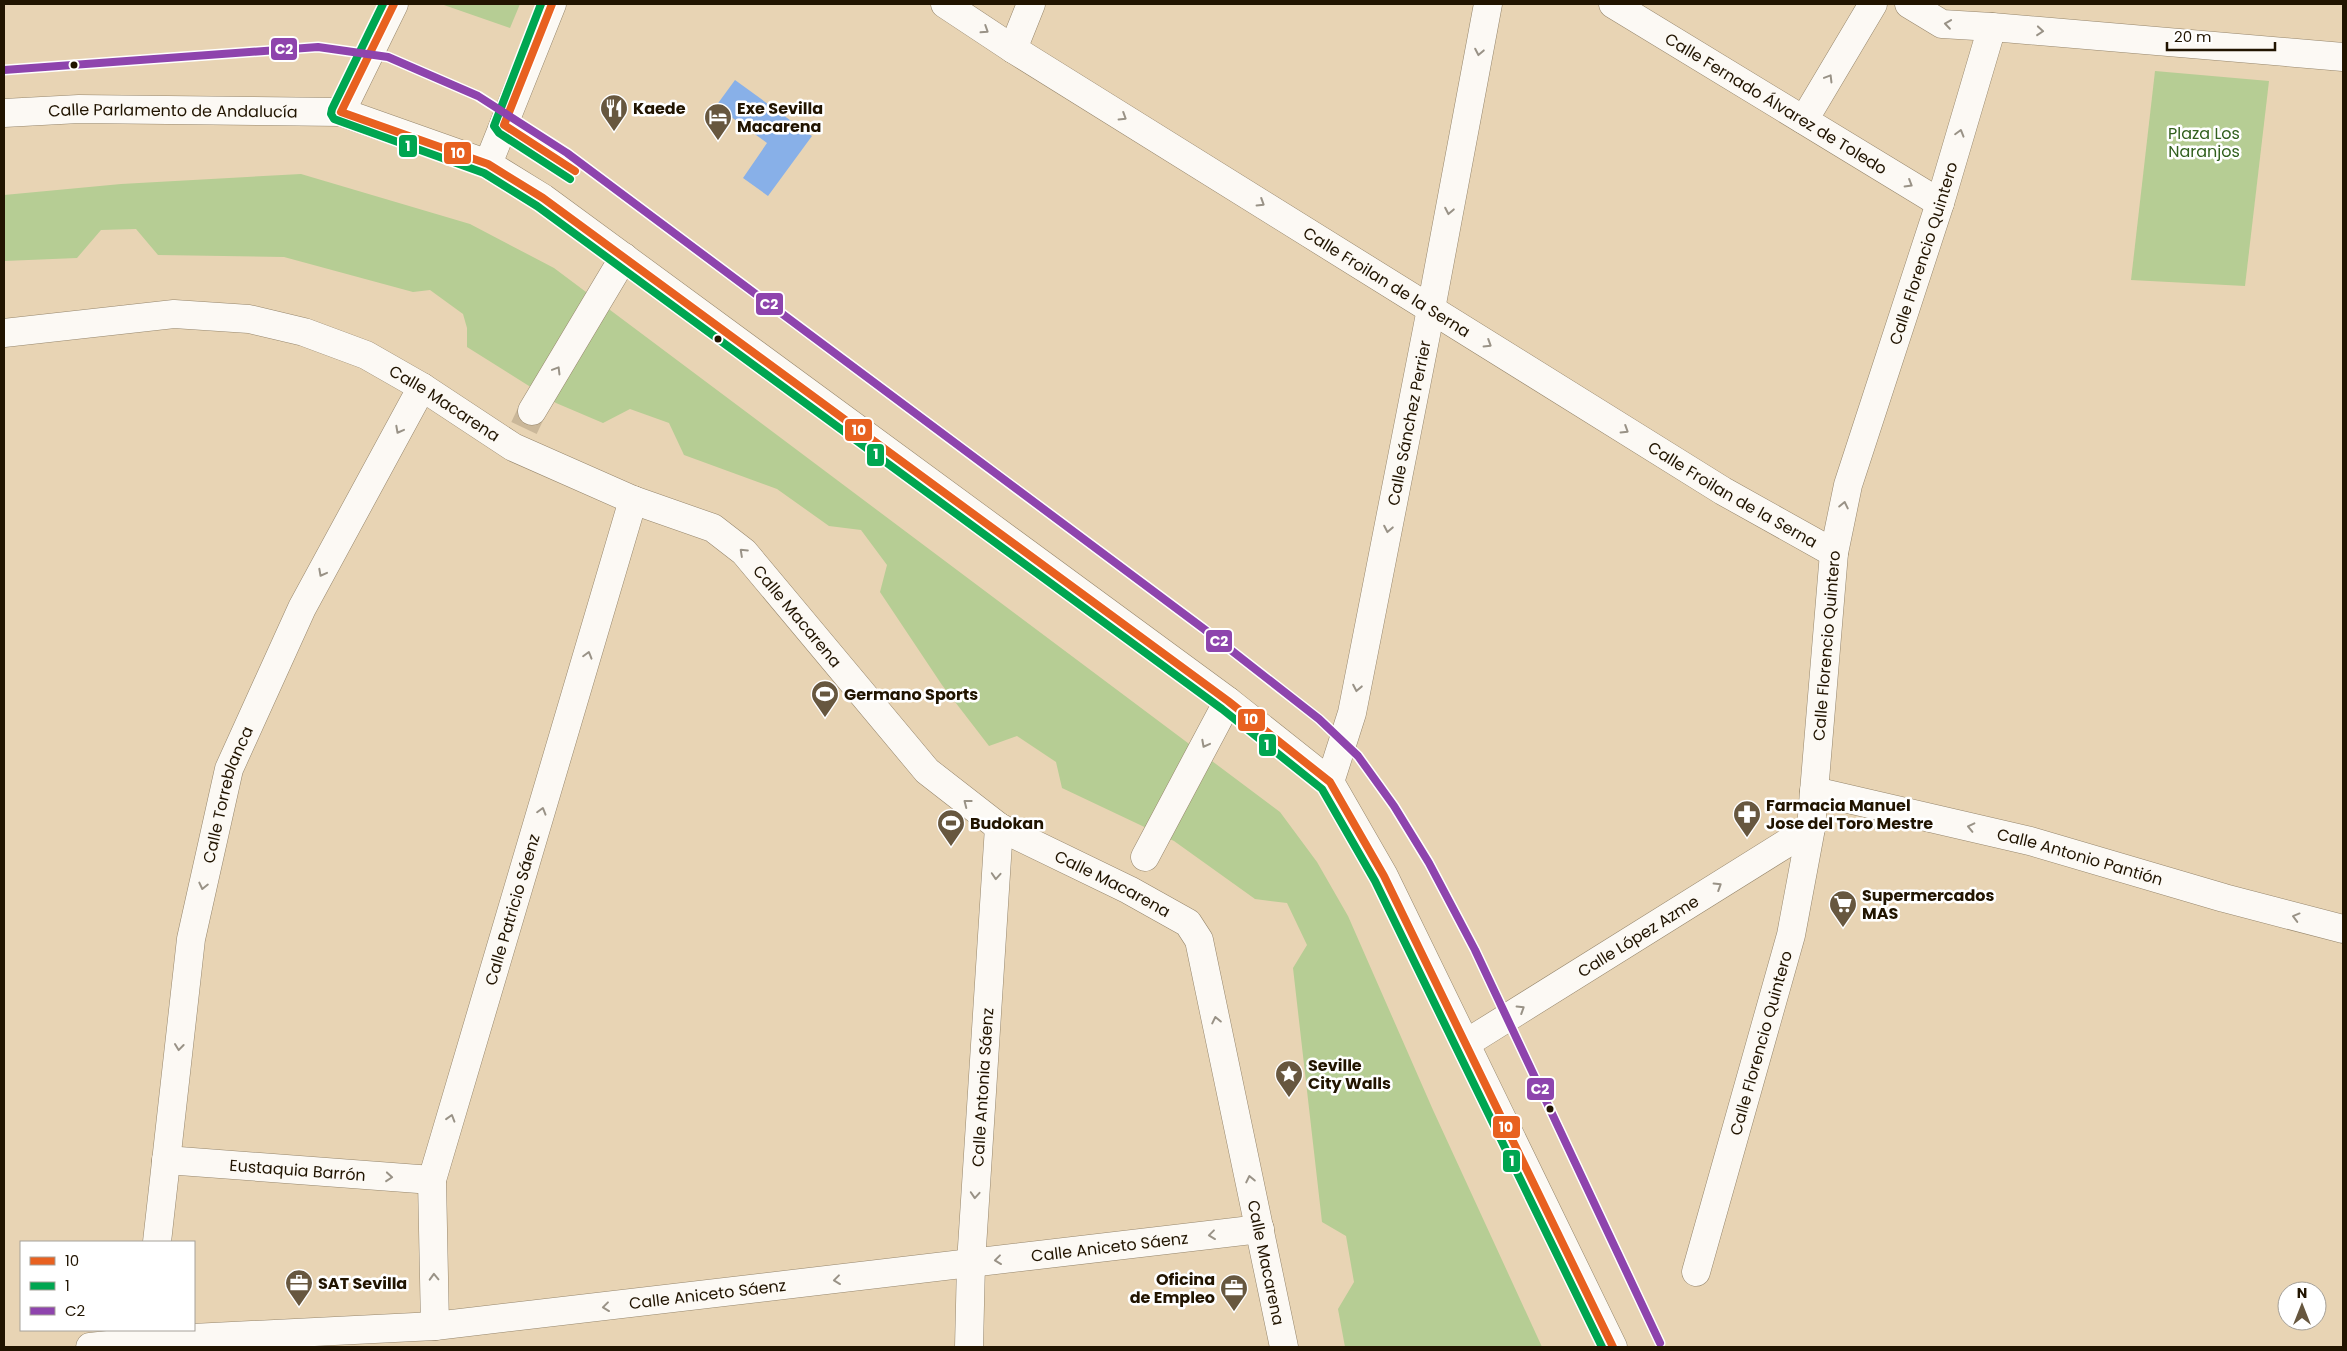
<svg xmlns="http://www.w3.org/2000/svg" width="2347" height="1351" viewBox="0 0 2347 1351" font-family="Poppins,sans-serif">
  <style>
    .green { fill: #b6cd94 }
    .water { fill: #88b0e8 }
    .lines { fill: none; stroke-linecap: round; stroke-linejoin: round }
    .street-tunnel { stroke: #cab799; stroke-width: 28; stroke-dasharray: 28 14; stroke-linecap: butt }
    .street-casing { stroke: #96866c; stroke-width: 29 }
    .primary-casing { stroke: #96866c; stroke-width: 29 }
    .street { stroke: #fcf9f4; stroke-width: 28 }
    .primary { stroke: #fcf9f4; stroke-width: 28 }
    .bus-1-casing { stroke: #fff; stroke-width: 11 }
    .bus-2-casing { stroke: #fff; stroke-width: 11 }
    .bus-3-casing { stroke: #fff; stroke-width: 11 }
    .bus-1 { stroke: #e86120; stroke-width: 8 }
    .bus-2 { stroke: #00a651; stroke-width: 8 }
    .bus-3 { stroke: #8e44ad; stroke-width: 8 }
    .oneway { stroke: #999286 }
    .bus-dot { fill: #211400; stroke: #fff; stroke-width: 2 }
    .labels { text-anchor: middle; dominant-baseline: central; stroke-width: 5; stroke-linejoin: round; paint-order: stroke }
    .street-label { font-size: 16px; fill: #211400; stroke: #fff }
    .poi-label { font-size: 16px; font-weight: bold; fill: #211400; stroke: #fff; text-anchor: start }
    .park-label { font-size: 16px; fill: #32601e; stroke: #fff }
    .line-badge { stroke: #fff; stroke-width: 2 }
    .badge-label { font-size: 14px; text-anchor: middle; font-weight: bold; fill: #fff }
  </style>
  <rect width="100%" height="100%" fill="#e8d4b4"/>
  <g class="green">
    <path d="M441 4H520L510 28Z"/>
    <path d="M2155 71 2269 81 2245 286 2131 280Z"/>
    <path d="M301 174 470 224 554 268 1280 812 1317 862 1348 916 1433 1110 1542 1347H1345L1338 1309 1354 1282 1346 1236 1322 1222 1293 968 1307 945 1287 903 1255 899 1174 841 1062 788 1056 762 1017 736 989 746 942 685 880 592 887 565 861 530 829 526 777 489 684 455 669 423 630 409 603 423 556 403 467 347V328L463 314 430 290 413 292 284 257 158 255 136 229 101 230 77 258 4 261V195L121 184Z"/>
  </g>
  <path class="water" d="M735 80 812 136 768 196 743 178 767 143 716 106Z"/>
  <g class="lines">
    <path class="street-tunnel" d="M524 428 532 411"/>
    <g class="street-casing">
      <g id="street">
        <path id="s1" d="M945 4 1013 49 1723 491 1834 553"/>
        <path id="s2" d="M1613 4 1940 203"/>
        <path d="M1909 4 1942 24 1992 27 2343 57"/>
        <path d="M1013 49 1031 4"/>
        <path d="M1804 120 1873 4"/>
        <path id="s3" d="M4 333 174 314 249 319 304 332 366 355 422 387 513 447 633 500 713 528 744 552 927 771 999 827 1129 890 1188 923 1199 940 1284 1347"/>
        <path d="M532 411 624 257"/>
        <path id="s4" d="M1330 782 1352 713 1431 309 1488 4"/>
        <path id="s5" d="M1814 791 2030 841 2224 898 2343 929"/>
        <path d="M1145 857 1228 701"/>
        <path id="s6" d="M1465 1044 1811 828"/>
        <path id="s7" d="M166 1160 432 1180"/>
        <path id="s8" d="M157 1242 191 939 229 769 302 608 422 387"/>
        <path id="s9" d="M1696 1272 1791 935 1811 828 1834 553 1848 485 1940 203 1992 27"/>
        <path id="s10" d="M435 1326 432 1180 633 500"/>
        <path id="s11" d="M90 1347 153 1340 435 1326 1260 1229"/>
        <path id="s12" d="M969 1347 971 1263 999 827"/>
      </g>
    </g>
    <g class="primary-casing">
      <g id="primary">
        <path d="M341 112 394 4"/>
        <path id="s13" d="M4 113 79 109 341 112 488 164 543 198 1228 701 1330 782 1384 876 1613 1347"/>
        <path d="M488 164 552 4"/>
      </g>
    </g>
    <use href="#street" class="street"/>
    <use href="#primary" class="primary"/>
    <g class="bus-1-casing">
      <g id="bus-1">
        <path d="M394 4 341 112 488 164 543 198 1228 701 1330 782 1384 876 1613 1347"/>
        <path d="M552 4 504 125 575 171"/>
      </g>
    </g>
    <g class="bus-2-casing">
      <g id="bus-2">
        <path d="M383 4 332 109 331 114 334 119 484 173 537 206 1222 709 1322 789 1375 881 1602 1347"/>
        <path d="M541 4 494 126 499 133 570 179"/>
      </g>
    </g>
    <g class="bus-3-casing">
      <path id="bus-3" d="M4 70 318 47 388 57 478 96 567 153 1204 629 1319 719 1358 756 1394 806 1429 863 1475 950 1660 1343"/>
    </g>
    <use href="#bus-1" class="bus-1"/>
    <use href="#bus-2" class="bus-2"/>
    <use href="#bus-3" class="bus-3"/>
  </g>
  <defs><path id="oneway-chevron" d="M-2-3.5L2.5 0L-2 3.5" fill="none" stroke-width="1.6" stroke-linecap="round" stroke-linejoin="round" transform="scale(1.25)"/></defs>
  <g class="oneway">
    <use href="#oneway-chevron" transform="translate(1948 24) rotate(-172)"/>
    <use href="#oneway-chevron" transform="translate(985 30) rotate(33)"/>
    <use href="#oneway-chevron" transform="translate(2040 31) rotate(5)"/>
    <use href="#oneway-chevron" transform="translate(1479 52) rotate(101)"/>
    <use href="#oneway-chevron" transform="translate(1829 78) rotate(-59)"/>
    <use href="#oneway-chevron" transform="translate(1123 117) rotate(32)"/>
    <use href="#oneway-chevron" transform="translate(1960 133) rotate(-74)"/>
    <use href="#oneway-chevron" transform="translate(1909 184) rotate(31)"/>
    <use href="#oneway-chevron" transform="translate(1261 203) rotate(32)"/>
    <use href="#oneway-chevron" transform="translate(1449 211) rotate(101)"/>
    <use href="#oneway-chevron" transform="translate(1488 344) rotate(32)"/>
    <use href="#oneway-chevron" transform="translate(557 370) rotate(-59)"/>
    <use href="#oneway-chevron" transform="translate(399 430) rotate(118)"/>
    <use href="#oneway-chevron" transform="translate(1625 430) rotate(32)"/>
    <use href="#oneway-chevron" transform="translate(1844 505) rotate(-78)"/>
    <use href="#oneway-chevron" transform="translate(1388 529) rotate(101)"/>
    <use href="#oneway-chevron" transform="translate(743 552) rotate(-137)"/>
    <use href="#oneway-chevron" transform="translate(322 573) rotate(118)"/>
    <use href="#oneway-chevron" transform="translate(588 655) rotate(-74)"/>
    <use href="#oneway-chevron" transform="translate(1357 688) rotate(101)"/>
    <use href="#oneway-chevron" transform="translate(1205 744) rotate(118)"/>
    <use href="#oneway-chevron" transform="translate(967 803) rotate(-142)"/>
    <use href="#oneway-chevron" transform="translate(542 811) rotate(-74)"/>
    <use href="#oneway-chevron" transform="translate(1971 827) rotate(-167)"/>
    <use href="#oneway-chevron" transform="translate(996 876) rotate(94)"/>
    <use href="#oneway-chevron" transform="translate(203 886) rotate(103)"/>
    <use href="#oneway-chevron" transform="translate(1718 886) rotate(-32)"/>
    <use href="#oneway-chevron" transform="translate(2296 917) rotate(-165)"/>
    <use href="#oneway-chevron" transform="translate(1521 1009) rotate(-32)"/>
    <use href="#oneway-chevron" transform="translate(1216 1020) rotate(-102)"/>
    <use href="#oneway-chevron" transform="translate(179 1047) rotate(97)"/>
    <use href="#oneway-chevron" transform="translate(451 1118) rotate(-73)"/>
    <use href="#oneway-chevron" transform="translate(389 1177) rotate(5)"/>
    <use href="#oneway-chevron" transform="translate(1250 1179) rotate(-102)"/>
    <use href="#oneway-chevron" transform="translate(975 1195) rotate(94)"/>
    <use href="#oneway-chevron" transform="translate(1212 1235) rotate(173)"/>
    <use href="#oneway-chevron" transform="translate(998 1260) rotate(173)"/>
    <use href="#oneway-chevron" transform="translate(434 1277) rotate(-92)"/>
    <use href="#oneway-chevron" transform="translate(837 1280) rotate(173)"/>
    <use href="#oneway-chevron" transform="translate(606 1307) rotate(173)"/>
  </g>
  <defs>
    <g id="restaurant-pin" transform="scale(1.4375)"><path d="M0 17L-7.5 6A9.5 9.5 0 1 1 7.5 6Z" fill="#67573f" stroke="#fff"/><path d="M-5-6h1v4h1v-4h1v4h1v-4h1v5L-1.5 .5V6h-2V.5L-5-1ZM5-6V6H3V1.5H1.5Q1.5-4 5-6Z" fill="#fff"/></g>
    <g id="hotel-pin" transform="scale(1.4375)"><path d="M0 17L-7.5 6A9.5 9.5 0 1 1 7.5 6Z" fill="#67573f" stroke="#fff"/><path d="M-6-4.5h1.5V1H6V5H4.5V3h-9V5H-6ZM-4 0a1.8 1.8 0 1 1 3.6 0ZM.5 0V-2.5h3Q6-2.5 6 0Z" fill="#fff"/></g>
    <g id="stadium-pin" transform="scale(1.4375)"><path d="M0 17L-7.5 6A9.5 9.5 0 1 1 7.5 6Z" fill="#67573f" stroke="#fff"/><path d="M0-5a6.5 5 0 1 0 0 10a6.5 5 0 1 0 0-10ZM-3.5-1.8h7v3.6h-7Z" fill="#fff"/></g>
    <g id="pharmacy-pin" transform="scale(1.4375)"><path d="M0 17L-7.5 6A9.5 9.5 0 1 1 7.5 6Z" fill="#67573f" stroke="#fff"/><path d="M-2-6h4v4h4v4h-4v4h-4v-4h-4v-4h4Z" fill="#fff"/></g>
    <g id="supermarket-pin" transform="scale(1.4375)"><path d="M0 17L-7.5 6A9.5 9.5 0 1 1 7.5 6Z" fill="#67573f" stroke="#fff"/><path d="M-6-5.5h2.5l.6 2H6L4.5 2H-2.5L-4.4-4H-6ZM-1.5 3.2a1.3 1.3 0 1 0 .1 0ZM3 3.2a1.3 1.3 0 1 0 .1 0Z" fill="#fff"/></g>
    <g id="sight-pin" transform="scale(1.4375)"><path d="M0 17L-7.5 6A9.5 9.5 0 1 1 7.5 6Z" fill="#67573f" stroke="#fff"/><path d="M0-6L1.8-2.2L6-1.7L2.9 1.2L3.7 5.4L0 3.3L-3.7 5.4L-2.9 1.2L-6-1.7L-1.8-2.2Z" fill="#fff"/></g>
    <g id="office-pin" transform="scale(1.4375)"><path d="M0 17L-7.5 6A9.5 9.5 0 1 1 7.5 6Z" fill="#67573f" stroke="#fff"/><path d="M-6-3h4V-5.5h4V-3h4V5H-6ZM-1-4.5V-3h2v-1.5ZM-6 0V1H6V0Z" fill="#fff"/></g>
  </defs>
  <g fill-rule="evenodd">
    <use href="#restaurant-pin" x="614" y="108"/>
    <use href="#hotel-pin" x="718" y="117"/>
    <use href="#stadium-pin" x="825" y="694"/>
    <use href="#pharmacy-pin" x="1747" y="814"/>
    <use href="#stadium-pin" x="951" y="823"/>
    <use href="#supermarket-pin" x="1843" y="904"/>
    <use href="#sight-pin" x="1289" y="1074"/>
    <use href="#office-pin" x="299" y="1283"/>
    <use href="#office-pin" x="1234" y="1288"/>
  </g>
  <g class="bus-dot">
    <circle cx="74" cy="65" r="4.5"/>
    <circle cx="718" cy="339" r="4.5"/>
    <circle cx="1550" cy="1109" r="4.5"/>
  </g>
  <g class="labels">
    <g class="street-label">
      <text stroke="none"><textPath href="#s2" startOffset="191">Calle Fernado Álvarez de Toledo</textPath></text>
      <text stroke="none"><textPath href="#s13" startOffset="169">Calle Parlamento de Andalucía</textPath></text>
      <text stroke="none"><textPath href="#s9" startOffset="1048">Calle Florencio Quintero</textPath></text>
      <text stroke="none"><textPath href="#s1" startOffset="522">Calle Froilan de la Serna</textPath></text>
      <text stroke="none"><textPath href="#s3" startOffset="461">Calle Macarena</textPath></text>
      <text stroke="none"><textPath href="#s4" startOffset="368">Calle Sánchez Perrier</textPath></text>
      <text stroke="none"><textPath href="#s1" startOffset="928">Calle Froilan de la Serna</textPath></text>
      <text stroke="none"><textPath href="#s3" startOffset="881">Calle Macarena</textPath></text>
      <text stroke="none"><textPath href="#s9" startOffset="642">Calle Florencio Quintero</textPath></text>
      <text stroke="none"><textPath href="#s8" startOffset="454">Calle Torreblanca</textPath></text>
      <text stroke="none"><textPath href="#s5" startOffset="274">Calle Antonio Pantión</textPath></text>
      <text stroke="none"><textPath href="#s3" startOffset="1301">Calle Macarena</textPath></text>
      <text stroke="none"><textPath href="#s10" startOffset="428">Calle Patricio Sáenz</textPath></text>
      <text stroke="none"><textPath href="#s6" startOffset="204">Calle López Azme</textPath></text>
      <text stroke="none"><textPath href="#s9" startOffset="238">Calle Florencio Quintero</textPath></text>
      <text stroke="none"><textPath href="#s12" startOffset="260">Calle Antonia Sáenz</textPath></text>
      <text stroke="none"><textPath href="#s7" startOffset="132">Eustaquia Barrón</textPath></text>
      <text stroke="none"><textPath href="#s11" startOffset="1025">Calle Aniceto Sáenz</textPath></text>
      <text stroke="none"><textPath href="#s3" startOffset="1736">Calle Macarena</textPath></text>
      <text stroke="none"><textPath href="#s11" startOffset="620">Calle Aniceto Sáenz</textPath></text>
    </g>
    <g class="poi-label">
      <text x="633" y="108">Kaede</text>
      <text x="737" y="108">Exe Sevilla<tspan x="737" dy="18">Macarena</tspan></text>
      <text x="844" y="694">Germano Sports</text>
      <text x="1766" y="805">Farmacia Manuel<tspan x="1766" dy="18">Jose del Toro Mestre</tspan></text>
      <text x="970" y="823">Budokan</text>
      <text x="1862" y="895">Supermercados<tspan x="1862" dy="18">MAS</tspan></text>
      <text x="1308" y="1065">Seville<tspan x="1308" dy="18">City Walls</tspan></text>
      <text x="1215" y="1279" text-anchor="end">Oficina<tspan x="1215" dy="18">de Empleo</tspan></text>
      <text x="318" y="1283">SAT Sevilla</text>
    </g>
    <g class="park-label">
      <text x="2204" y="133">Plaza Los<tspan x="2204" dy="18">Naranjos</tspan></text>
    </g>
  </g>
  <g class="line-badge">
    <rect x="270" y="37" width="28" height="24" rx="5" fill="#8e44ad"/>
    <rect x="398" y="134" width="20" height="24" rx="5" fill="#00a651"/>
    <rect x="443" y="141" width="29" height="24" rx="5" fill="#e86120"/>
    <rect x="755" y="292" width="29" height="24" rx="5" fill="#8e44ad"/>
    <rect x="844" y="418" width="29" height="24" rx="5" fill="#e86120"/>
    <rect x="866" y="443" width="19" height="24" rx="5" fill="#00a651"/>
    <rect x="1205" y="629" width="28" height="24" rx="5" fill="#8e44ad"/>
    <rect x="1237" y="708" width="29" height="24" rx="5" fill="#e86120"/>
    <rect x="1258" y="733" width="19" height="24" rx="5" fill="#00a651"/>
    <rect x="1526" y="1077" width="29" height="24" rx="5" fill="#8e44ad"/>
    <rect x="1492" y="1115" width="29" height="24" rx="5" fill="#e86120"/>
    <rect x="1502" y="1149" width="19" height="24" rx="5" fill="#00a651"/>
  </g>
  <g class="badge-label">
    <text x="284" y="54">C2</text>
    <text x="408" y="151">1</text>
    <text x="458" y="158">10</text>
    <text x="769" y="309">C2</text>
    <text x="859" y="435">10</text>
    <text x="876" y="459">1</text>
    <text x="1219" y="646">C2</text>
    <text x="1251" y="724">10</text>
    <text x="1267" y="750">1</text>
    <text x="1540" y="1094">C2</text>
    <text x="1506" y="1132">10</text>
    <text x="1512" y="1166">1</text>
  </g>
  <rect width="2347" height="1351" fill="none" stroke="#211400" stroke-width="10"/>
  <rect x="20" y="1241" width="175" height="90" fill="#ffffff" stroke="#a6a199"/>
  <rect x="30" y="1257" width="25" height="8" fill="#e86120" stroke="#a6a199"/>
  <text x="65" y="1266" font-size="15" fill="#211400">10</text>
  <rect x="30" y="1282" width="25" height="8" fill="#00a651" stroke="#a6a199"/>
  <text x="65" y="1291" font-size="15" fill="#211400">1</text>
  <rect x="30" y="1307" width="25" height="8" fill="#8e44ad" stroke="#a6a199"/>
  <text x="65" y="1316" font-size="15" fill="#211400">C2</text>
  <g transform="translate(2302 1306)"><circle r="24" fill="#ffffff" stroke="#a6a199"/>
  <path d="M0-4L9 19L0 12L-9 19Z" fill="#67573f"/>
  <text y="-8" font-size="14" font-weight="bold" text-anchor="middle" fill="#211400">N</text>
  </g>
  <path d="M2167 42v8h108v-8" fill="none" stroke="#211400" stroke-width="2.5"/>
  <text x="2174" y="42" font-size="15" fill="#211400" stroke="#ffffff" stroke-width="4" paint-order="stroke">20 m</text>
</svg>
